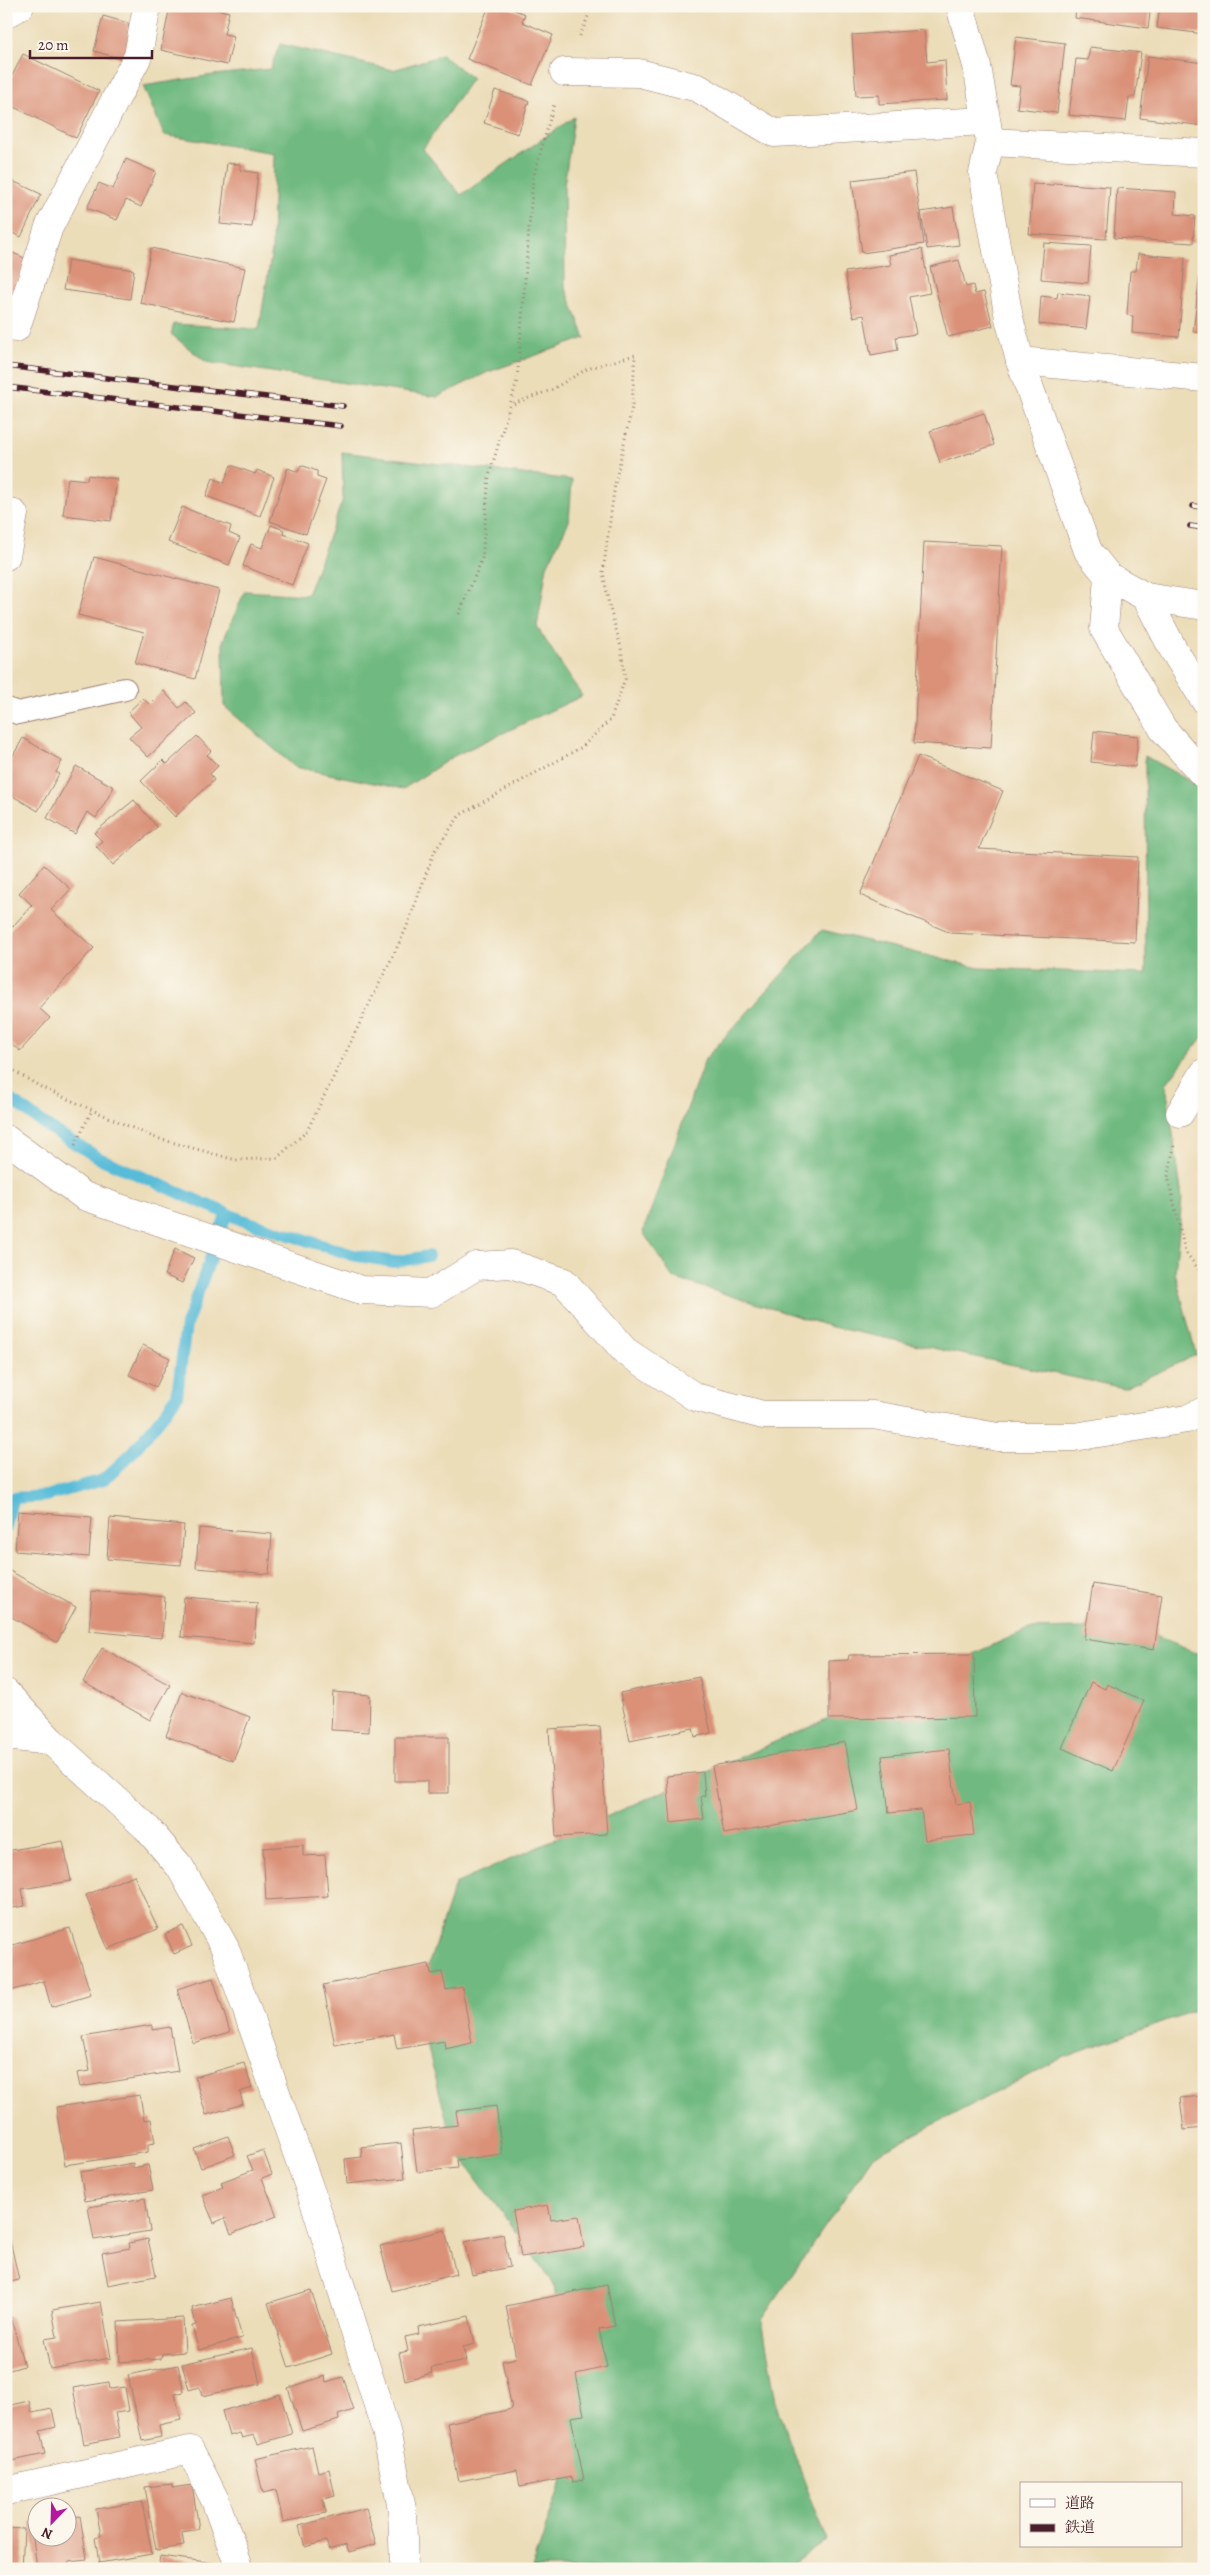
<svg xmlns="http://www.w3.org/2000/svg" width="1210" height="2575" viewBox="0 0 1210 2575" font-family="Alegreya,'Noto Serif JP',serif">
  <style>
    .forest { fill: #6fb980; stroke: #5c6c56 }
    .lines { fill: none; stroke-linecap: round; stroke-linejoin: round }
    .stream { stroke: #59bcd8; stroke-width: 12 }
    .building { fill: #da9178 }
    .service-casing { stroke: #9b7e72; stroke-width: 24 }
    .minor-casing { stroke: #9b7e72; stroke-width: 29 }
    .tertiary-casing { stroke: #9b7e72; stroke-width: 29 }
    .path { stroke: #9b7e72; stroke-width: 3; stroke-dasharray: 1 4; stroke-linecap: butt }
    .service { stroke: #fff; stroke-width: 22 }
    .minor { stroke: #fff; stroke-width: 28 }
    .tertiary { stroke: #fff; stroke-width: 28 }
    .rail-casing { stroke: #4a1f2b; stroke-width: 5.5 }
    .rail { stroke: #fbf7ec; stroke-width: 4; stroke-dasharray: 11; stroke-linecap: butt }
  </style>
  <rect width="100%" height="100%" fill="#fbf7ec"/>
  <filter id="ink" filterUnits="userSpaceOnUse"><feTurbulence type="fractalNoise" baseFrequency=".02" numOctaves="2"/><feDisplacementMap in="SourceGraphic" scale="10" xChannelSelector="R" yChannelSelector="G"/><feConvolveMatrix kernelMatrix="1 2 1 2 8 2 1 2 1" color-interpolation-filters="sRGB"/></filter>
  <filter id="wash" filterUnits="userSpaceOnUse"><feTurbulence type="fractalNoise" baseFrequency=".0096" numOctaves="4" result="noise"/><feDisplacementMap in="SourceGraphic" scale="20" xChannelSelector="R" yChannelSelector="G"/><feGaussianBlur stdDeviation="1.12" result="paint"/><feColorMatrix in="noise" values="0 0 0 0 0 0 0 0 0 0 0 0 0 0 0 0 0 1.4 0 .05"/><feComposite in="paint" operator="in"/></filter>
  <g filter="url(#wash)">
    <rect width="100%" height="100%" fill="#ecddb9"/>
    <g class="forest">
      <path d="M280 44 393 70 442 55 472 78 423 149 461 195 574 117 564 186 565 286 585 338 488 372 437 397 206 362 171 334 174 324 259 329 272 250 274 153 164 135 143 86 213 75 270 69Z"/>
      <path d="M342 452 572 480 569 521 547 566 537 627 582 696 454 756 403 789 295 767 224 706 223 641 245 591 307 595 343 499Z"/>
      <path d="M1145 756 1204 789V1035L1166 1084 1182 1198 1175 1272 1196 1355 1124 1388 832 1327 673 1278 643 1232 705 1059 822 930 979 968 1146 974Z"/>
      <path d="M1132 1627 1204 1656V2007L1060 2059 873 2156 762 2319 777 2408 827 2540 785 2569H532L574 2444 554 2284 454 2148 416 2003 455 1884 1029 1629Z"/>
    </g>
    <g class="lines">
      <g class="stream">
        <path d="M6 1096 48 1127 99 1158 242 1220 353 1255 394 1262 428 1256"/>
        <path d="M6 1528 12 1498 46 1496 103 1480 132 1453 167 1410 177 1396 186 1325 227 1213"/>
      </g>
    </g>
    <g id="blocks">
      <g class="building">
        <path d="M170 6H201L229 12 224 34 234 36 227 65 161 50Z"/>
        <path d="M489 6H505L525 14 522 22 553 35 532 85 467 59Z"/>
        <path d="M1076 6H1151L1148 28 1075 18Z"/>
        <path d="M1160 6H1204V34L1157 28Z"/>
        <path d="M103 16 128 23 131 48 128 61 94 51Z"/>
        <path d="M924 30 927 62 945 60 947 100 879 104V95L856 96 852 35Z"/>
        <path d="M1016 37 1065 43 1057 113 1017 108 1020 86 1010 85Z"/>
        <path d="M1090 47 1141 53 1135 97H1129L1126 121 1069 115 1076 59 1088 60Z"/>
        <path d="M23 54 99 91 76 138 6 103V88Z"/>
        <path d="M1148 56 1204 63V126L1140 118Z"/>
        <path d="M495 90 529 101 518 134 484 123Z"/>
        <path d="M126 159 156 172 141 207 126 200 117 220 87 208 99 183 113 189Z"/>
        <path d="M227 163 240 164V170L258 173 252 227 220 224Z"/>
        <path d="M914 172 924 244 862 253 852 180Z"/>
        <path d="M6 178 41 194 21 237 6 230Z"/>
        <path d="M1054 183 1110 187 1106 239 1029 234 1033 184 1053 185Z"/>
        <path d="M1117 188 1176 192 1175 214 1195 216 1193 243 1114 238Z"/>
        <path d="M953 207 959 245 927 249 921 212Z"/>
        <path d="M1044 243 1091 246 1088 283 1041 279Z"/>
        <path d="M151 248 245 268 234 322 140 303Z"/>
        <path d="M922 249 930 293 909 297 916 334 896 337 898 350 871 355 864 315 853 317 845 272 891 265 889 255Z"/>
        <path d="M6 250 27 259 8 306H6Z"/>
        <path d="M1138 254 1185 258 1179 337 1132 333 1133 316 1127 315 1130 271H1136Z"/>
        <path d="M68 260 134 270 130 299 63 290Z"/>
        <path d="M959 260 966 287 973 285 975 294 984 292 993 326 948 337 930 267Z"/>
        <path d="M1200 273H1204V333L1193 332Z"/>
        <path d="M1058 292 1090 296 1086 329 1039 324 1041 296 1057 298Z"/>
        <path d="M984 413 994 445 940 463 930 431Z"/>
        <path d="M231 465 255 474 257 470 274 477 260 516 206 496 213 478 224 483Z"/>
        <path d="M301 465 317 471V477L326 480 306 534 270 521 288 468 298 472Z"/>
        <path d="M88 475 117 479 111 521 63 515 68 478 87 480Z"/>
        <path d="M182 507 231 526 229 533 240 538 229 565 168 542Z"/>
        <path d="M271 525 284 530 283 534 308 543 292 585 243 566 251 544 262 548Z"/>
        <path d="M924 542 1002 546 991 748 914 743Z"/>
        <path d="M94 557 219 590 195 679 135 663 144 632 78 615Z"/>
        <path d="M163 690 179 708 186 702 196 713 148 757 129 737 141 727 128 712 143 698 149 704Z"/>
        <path d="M1094 731 1138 736 1135 767 1091 762Z"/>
        <path d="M197 736 211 751 207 755 218 766 210 774 214 780 175 817 141 781 163 760 167 764Z"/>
        <path d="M23 738 62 761 56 772 59 774 38 811 6 792V768Z"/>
        <path d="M918 756 1003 791 979 849 1138 857 1135 942 951 933 860 895Z"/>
        <path d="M76 766 114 787 96 818 87 812 75 834 47 818Z"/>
        <path d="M134 800 157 827 113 865 96 846 102 841 94 833Z"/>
        <path d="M44 865 71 889 51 910 94 948 39 1008 50 1018 20 1051 6 1039V934L32 905 19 893Z"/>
        <path d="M175 1249 194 1258 182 1283 164 1275Z"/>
        <path d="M143 1345 170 1358 156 1387 129 1375Z"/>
        <path d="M18 1511 92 1517 89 1557 15 1551Z"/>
        <path d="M110 1518 184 1525 181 1565 107 1559Z"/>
        <path d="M199 1528 272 1534 269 1574 196 1568Z"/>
        <path d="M8 1570 76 1607 57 1642 6 1614Z"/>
        <path d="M1093 1584 1162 1595 1154 1650 1084 1639Z"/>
        <path d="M92 1591 165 1597 162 1638 89 1631Z"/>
        <path d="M184 1597 257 1603 254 1643 181 1637Z"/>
        <path d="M102 1648 170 1685 150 1720 83 1682Z"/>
        <path d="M974 1654 975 1717 829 1719V1661L848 1660 849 1655Z"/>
        <path d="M699 1677 711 1733 695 1737 693 1728 630 1741 620 1693Z"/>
        <path d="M1091 1682 1105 1689 1107 1684 1144 1701 1113 1771 1062 1748Z"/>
        <path d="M182 1692 250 1717 233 1761 166 1736Z"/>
        <path d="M333 1692 370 1695 369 1732 331 1730Z"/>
        <path d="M600 1726 607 1834 556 1837 549 1729Z"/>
        <path d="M395 1737H449V1793H427V1781H395Z"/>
        <path d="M845 1742 858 1810 724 1834 712 1766Z"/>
        <path d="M949 1749 956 1804 970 1802 974 1835 925 1840 921 1810 889 1813 882 1756Z"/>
        <path d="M703 1772 705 1796H701L704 1819 671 1823 667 1776Z"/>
        <path d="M63 1841 71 1881 22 1889 25 1906 6 1909V1851Z"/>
        <path d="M303 1845V1856L325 1855 328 1896 266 1900 263 1848Z"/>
        <path d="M134 1875 158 1929 108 1949 86 1895Z"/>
        <path d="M183 1926 192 1946 174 1954 165 1934Z"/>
        <path d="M70 1928 91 1995 51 2007 44 1981 7 1992 6 1947Z"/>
        <path d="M429 1964 431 1974 442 1972 446 1990 462 1987 472 2043 445 2049 444 2041 397 2049 394 2034 335 2045 323 1985Z"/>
        <path d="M213 1978 230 2032 193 2043 177 1989Z"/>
        <path d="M152 2025V2030L170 2027 178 2071 80 2087 77 2073 90 2071 83 2037Z"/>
        <path d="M244 2063 252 2088 240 2092 243 2104 206 2115 195 2077Z"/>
        <path d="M140 2095 144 2120 151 2119 155 2143 148 2144V2152L65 2165 56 2107Z"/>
        <path d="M1204 2096V2128L1184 2130 1180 2098Z"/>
        <path d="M496 2106 502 2154 457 2160 458 2168 417 2172 412 2130 458 2125 456 2111Z"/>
        <path d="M228 2136 235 2155 201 2168 194 2149Z"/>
        <path d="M401 2143 405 2178 347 2184 345 2159 362 2157 361 2147Z"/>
        <path d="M263 2150 272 2174 262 2178 277 2216 231 2234 225 2218 214 2223 202 2195 223 2187 221 2182 253 2170 247 2156Z"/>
        <path d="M133 2163V2168L148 2165 153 2190 85 2201 80 2172Z"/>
        <path d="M145 2198 150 2231 94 2240 88 2207Z"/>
        <path d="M548 2205 551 2220 579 2216 584 2247 521 2257 513 2211Z"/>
        <path d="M445 2230 456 2274 392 2291 380 2246Z"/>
        <path d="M503 2234 510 2267 472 2275 464 2242Z"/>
        <path d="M6 2236H9L19 2280 6 2283Z"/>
        <path d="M148 2239 156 2276 108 2285 102 2253 130 2248 129 2243Z"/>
        <path d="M607 2285 615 2326 599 2329 607 2367 576 2374 584 2415 571 2417 584 2480 573 2482 572 2477 520 2487 517 2470 459 2481 447 2423 512 2409 502 2361 516 2358 506 2306Z"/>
        <path d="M311 2290 332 2354 289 2368 268 2303Z"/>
        <path d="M231 2298 242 2338 199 2350 192 2326 196 2325 192 2308Z"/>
        <path d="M101 2302 111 2358 50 2369 44 2339 57 2337 52 2310Z"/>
        <path d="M469 2316 475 2344 463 2347 466 2361 431 2368 432 2373 405 2380 399 2353 408 2351 405 2337 419 2334 418 2327Z"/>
        <path d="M11 2317 24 2366 6 2371V2318Z"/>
        <path d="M183 2318 185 2352 162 2354 161 2359 120 2362 118 2322Z"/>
        <path d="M252 2348 260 2384 202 2396 199 2387 189 2390 182 2364Z"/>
        <path d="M178 2365 184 2392 175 2394 181 2420 159 2425 161 2437 142 2441 128 2375Z"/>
        <path d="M325 2376 326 2382 343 2377 354 2410 338 2415 339 2420 302 2431 288 2388Z"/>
        <path d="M109 2382 110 2389 125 2387 129 2411 115 2413 120 2437 84 2444 73 2388Z"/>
        <path d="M280 2394 292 2434 258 2444 254 2435 242 2438 240 2433 229 2436 222 2411Z"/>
        <path d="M29 2401 32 2413 52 2409 56 2427 40 2431 45 2454 12 2461 6 2433V2406Z"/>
        <path d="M312 2446 318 2472 329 2469 335 2496 323 2499 326 2513 283 2522 276 2490 263 2493 255 2459Z"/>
        <path d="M172 2484V2488L192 2485 199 2529 182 2532 184 2546 156 2550 145 2487Z"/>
        <path d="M142 2502 152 2554 99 2563 95 2537 101 2536 96 2509Z"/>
        <path d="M366 2508 376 2544 349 2552 346 2544 329 2549 326 2541 305 2547 299 2526Z"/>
        <path d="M80 2516 87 2559 69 2561 70 2569H37L31 2523 38 2522V2538H68V2518Z"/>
        <path d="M6 2528 24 2529 22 2569H6Z"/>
        <path d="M160 2556 215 2563V2569H158Z"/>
      </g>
    </g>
  </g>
  <g filter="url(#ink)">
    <use href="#blocks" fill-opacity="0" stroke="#9b7e72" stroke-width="1"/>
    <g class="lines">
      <g class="service-casing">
        <path id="service" d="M6 709 18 713 125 689"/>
      </g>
      <g class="minor-casing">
        <g id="minor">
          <path d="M960 6 977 66 990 142 983 173 1009 318 1020 361 1088 551 1108 576 1146 597 1204 606"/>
          <path d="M6 14 20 6"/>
          <path d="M564 72 639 73 698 88 774 133 985 121"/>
          <path d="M990 142 1204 153"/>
          <path d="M6 326 16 328 49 227 138 56 147 6"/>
          <path d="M1020 361 1204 378"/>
          <path d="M6 513 14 514 6 556"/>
          <path d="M1108 576 1104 629 1163 729 1204 775"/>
          <path d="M1146 597 1173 649 1204 699"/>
          <path d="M1180 1113 1204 1073"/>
          <path d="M6 1139 84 1196 361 1290 432 1293 476 1266 511 1264 564 1282 625 1351 695 1397 763 1415H873L998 1437H1074L1187 1419 1204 1411"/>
          <path d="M6 1736 51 1741"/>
          <path d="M6 2491 190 2450 215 2500 240 2569"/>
        </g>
      </g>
      <g class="tertiary-casing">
        <path id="tertiary" d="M6 1693 51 1741 146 1827 180 1867 225 1948 315 2204 386 2431 402 2509 404 2569"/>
      </g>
      <g class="path">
        <path d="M580 36 589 14 588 6"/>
        <path d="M459 614 482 559 489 476 517 381 533 178 554 105"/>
        <path d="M6 1066 41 1087 153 1137 236 1160 277 1158 307 1131 406 929 434 852 460 815 582 747 611 719 625 679 621 647 609 605 603 572 615 484 632 407 635 355 587 369 551 390 510 405"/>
        <path d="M75 1145 92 1110"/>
        <path d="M1174 1146 1168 1177 1185 1251 1204 1277"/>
      </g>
      <use href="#service" class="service"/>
      <use href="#minor" class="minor"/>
      <use href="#tertiary" class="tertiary"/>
      <g class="rail-casing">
        <g id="rail">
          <path d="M6 366 343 406"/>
          <path d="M6 387 341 426"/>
          <path d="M1193 506 1204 507"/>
          <path d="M1190 526 1204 528"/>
        </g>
      </g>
      <use href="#rail" class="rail"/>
    </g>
  </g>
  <rect width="1210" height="2575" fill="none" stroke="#fbf7ec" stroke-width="25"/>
  <rect x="1020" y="2482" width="162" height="65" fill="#fbf7ec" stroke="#b4a19f"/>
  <rect x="1030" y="2499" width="25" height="8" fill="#ffffff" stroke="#b4a19f"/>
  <text x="1065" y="2508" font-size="15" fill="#4a1f2b">道路</text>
  <rect x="1030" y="2524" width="25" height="8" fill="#4a1f2b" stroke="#b4a19f"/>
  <text x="1065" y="2532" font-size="15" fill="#4a1f2b">鉄道</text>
  <g transform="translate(52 2522) rotate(203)"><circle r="24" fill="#fbf7ec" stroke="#b4a19f"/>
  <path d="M0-4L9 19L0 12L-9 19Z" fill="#b5179e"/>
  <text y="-8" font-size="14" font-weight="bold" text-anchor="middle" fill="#4a1f2b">N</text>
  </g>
  <path d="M30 50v8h122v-8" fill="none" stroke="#4a1f2b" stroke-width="2.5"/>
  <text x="38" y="50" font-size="15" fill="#4a1f2b" stroke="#fbf7ec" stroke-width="4" paint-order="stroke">20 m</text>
</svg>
